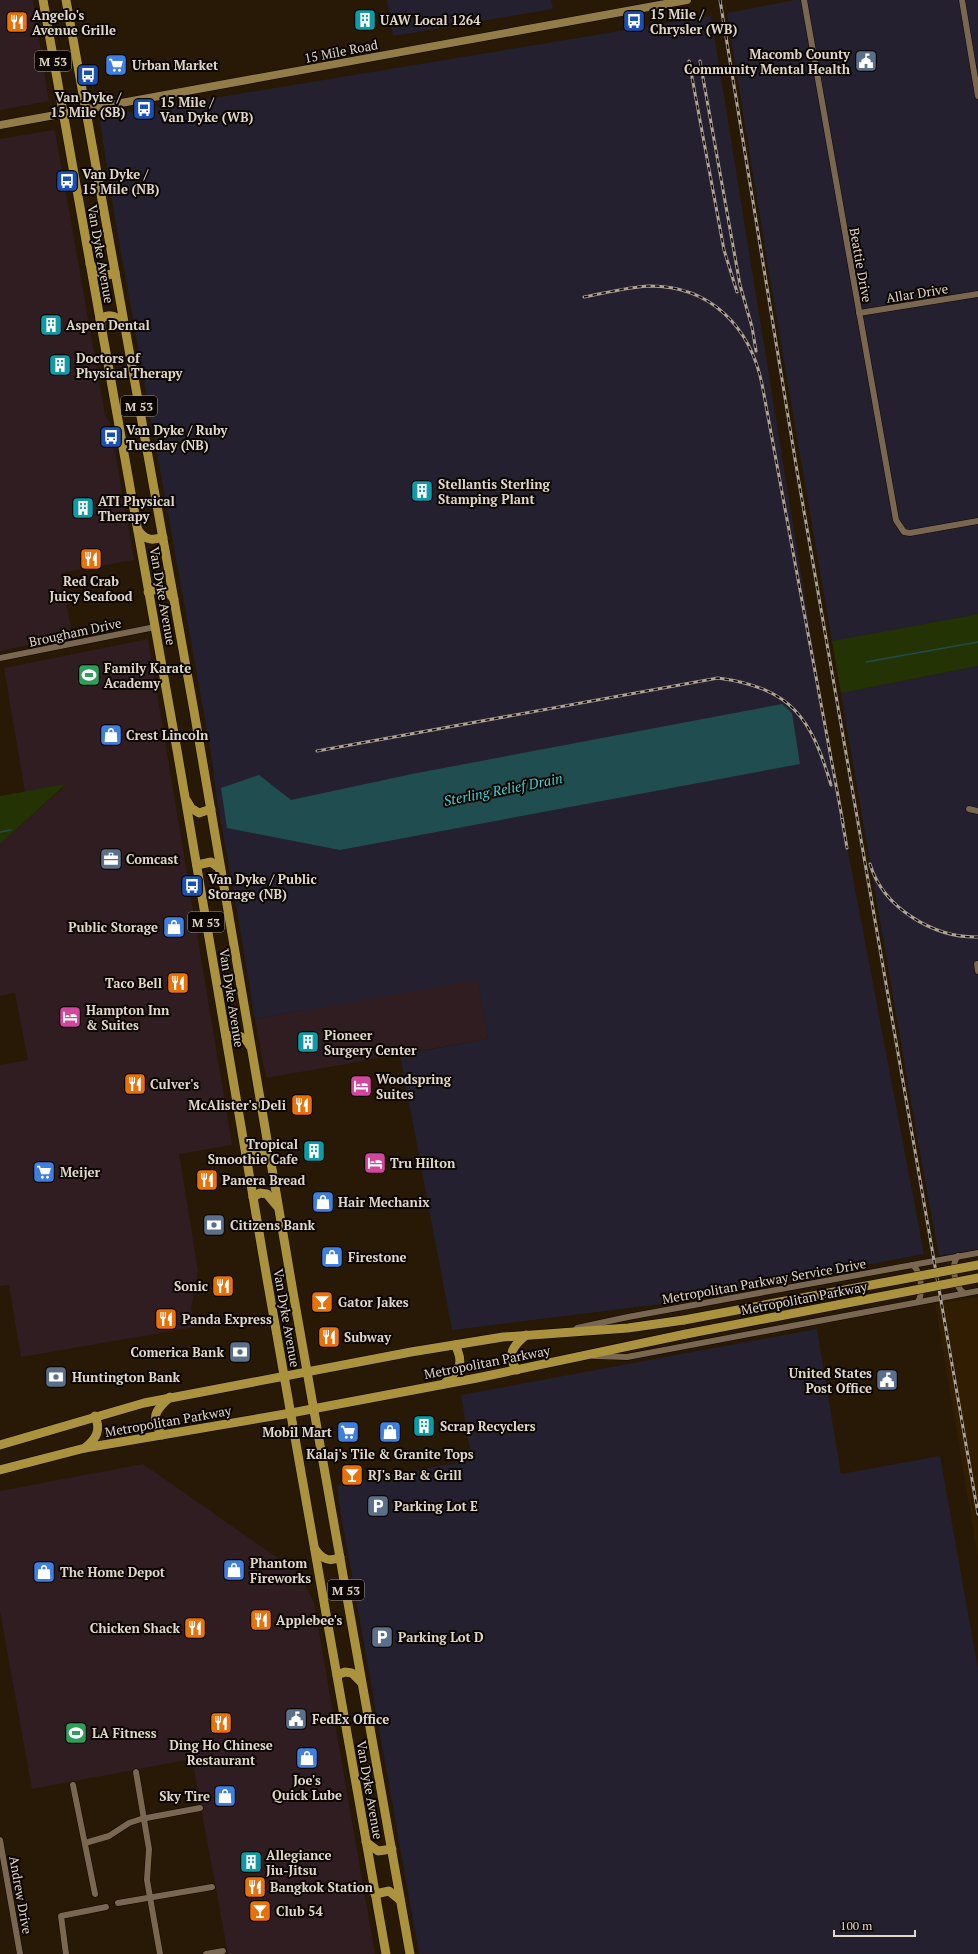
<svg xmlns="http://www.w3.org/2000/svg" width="978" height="1954" viewBox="0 0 978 1954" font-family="'PT Serif',serif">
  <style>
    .commercial { fill: #301d22 }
    .industrial { fill: #252030 }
    .built { fill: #301d02 }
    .green { fill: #243303 }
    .water { fill: #204d4f }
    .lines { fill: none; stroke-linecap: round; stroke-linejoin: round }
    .stream { stroke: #204d4f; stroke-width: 1.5 }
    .minor-casing { stroke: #100400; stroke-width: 7 }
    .secondary-casing { stroke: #100400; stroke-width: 9 }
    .primary-casing { stroke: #100400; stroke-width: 10 }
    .minor { stroke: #796751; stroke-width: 6 }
    .secondary { stroke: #927c47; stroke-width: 8 }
    .primary { stroke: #ab923e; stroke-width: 9 }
    .rail-casing { stroke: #aea395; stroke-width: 3 }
    .rail { stroke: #0b0601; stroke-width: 1.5; stroke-dasharray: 4.5; stroke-linecap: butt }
    .primary-bridge-casing { stroke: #100400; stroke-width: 10; stroke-linecap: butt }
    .primary-bridge { stroke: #ab923e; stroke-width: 9 }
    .labels { text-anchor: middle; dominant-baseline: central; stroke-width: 4; stroke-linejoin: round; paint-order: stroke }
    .shield { fill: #0b0601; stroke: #a1988e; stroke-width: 1 }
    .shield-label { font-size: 12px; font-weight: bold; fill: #e1d7cb }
    .poi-label { font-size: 13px; font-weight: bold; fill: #e1d7cb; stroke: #0b0601; text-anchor: start }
    .street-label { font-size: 13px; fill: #e1d7cb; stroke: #0b0601 }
    .water-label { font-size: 14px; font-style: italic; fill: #40d5dc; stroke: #0b0601 }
  </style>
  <rect width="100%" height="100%" fill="#271905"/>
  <g class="commercial">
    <path d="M0 0H33L49 101 0 110Z"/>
    <path d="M53 130 55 131 105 415 110 423 134 560 61 573 72 634 60 635 47 641 0 651V139Z"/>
    <path d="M148 639 232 1145 179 1154 198 1271 191 1309 195 1327 21 1357 9 1285 0 1286V1065L28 1060 15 993 0 996V844L66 785 25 792 4 668Z"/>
    <path d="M478 979 488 1039 266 1078 255 1019Z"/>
    <path d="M143 1464 299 1573 314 1603 375 1954H228L192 1759 32 1789 0 1611V1491Z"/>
  </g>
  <g class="industrial">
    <path d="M387 0H551L553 9 393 36Z"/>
    <path d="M795 0H978V614L832 641 768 267 727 13Z"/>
    <path d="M711 16 833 772 924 1254 661 1304 452 1330 400 1055 488 1039 478 980 255 1019 237 910 217 800 211 753 116 225 100 122 105 117 129 112Z"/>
    <path d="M978 666V1249L939 1256 919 1147 841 693Z"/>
    <path d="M817 1329 841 1474 940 1456 978 1669V1954H419L339 1503 337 1485 472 1460 461 1395Z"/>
  </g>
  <path class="built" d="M978 1297V1558L935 1304Z"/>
  <g class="green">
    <path d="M978 614V666L841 693 832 641Z"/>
    <path d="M66 784 0 844V796Z"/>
  </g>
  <path class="water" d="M782 704 792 713 800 764 340 850 227 828 221 788 259 775 291 800 412 774Z"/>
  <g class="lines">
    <g class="stream">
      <path d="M866 662 978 642"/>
      <path d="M0 832 11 830"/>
    </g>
    <g class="minor-casing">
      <g id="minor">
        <path d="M804 0 896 520 904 532 910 533 978 521"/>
        <path d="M962 0 978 96"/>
        <path d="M859 313 978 294"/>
        <path d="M0 658 155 627"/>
        <path d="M969 809 978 811"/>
        <path d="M977 964 978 971"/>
        <path d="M958 1256C950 1265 955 1287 964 1293"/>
        <path d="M912 1265C922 1271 923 1293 918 1302"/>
        <path d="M577 1328 628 1317 978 1253"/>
        <path d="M594 1356 627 1357 978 1291"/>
        <path d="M136 1772 149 1849 147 1880 160 1954"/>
        <path d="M73 1785 95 1894"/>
        <path d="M0 1840 20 1954"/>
        <path d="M85 1843 109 1836 129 1823 141 1819 200 1808"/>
        <path d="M118 1903 212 1887"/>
        <path d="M66 1954 61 1916 106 1907"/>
        <path d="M206 1954 223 1951"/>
      </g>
    </g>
    <g class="secondary-casing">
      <path id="secondary" d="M0 125 687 0"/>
    </g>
    <g class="primary-casing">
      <g id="primary">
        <path d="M43 0 177 750 267 1279 386 1954"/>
        <path d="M66 0 194 711 293 1292 410 1954"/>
        <path d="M90 264C97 272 105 279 115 272"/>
        <path d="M100 319C110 313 118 316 125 326"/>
        <path d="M138 530C145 540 152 541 163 537"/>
        <path d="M148 592 160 588 168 592 174 599"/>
        <path d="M187 801 191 808 199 813 211 809"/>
        <path d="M197 865 211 862 218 867 221 872"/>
        <path d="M226 1036C237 1034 244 1035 250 1046"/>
        <path d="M245 1145 255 1156 270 1154"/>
        <path d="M253 1197 260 1193 267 1194 277 1206"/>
        <path d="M517 1370C505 1355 514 1345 526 1335"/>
        <path d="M445 1383C459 1369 465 1364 455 1345"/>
        <path d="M162 1435C150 1418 155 1410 170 1397"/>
        <path d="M0 1445 144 1403 411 1352 503 1337 628 1328 684 1320"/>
        <path d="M85 1448C97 1438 101 1430 95 1416"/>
        <path d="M0 1470 85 1448 291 1413 477 1378 686 1334"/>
        <path d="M315 1549C322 1559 329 1563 340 1557"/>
        <path d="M337 1675 345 1672 352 1673 361 1682"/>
        <path d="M366 1842 378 1851 392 1849"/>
        <path d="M375 1894 389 1891 400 1900"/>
      </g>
    </g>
    <use href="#minor" class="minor"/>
    <use href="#secondary" class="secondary"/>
    <use href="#primary" class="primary"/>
    <g class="rail-casing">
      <g id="rail">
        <path d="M720 0 797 471 978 1514"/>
        <path d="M689 61 724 250 737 292"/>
        <path d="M700 61 740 285 752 327 756 351"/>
        <path d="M584 297C605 293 628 287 650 286 711 286 750 327 762 384L843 823"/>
        <path d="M317 751 718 678C791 688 811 717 831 785"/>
        <path d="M842 819 847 848"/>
        <path d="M870 864C883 908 934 938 978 937"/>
      </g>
    </g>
    <use href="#rail" class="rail"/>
    <g class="primary-bridge-casing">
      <g id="primary-bridge">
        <path d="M684 1320 978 1265"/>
        <path d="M686 1334 978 1278"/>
      </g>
    </g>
    <use href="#primary-bridge" class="primary-bridge"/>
  </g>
  <defs>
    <g id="building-square" transform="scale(1.15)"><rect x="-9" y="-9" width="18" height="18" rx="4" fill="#0f9aa8" stroke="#0b0601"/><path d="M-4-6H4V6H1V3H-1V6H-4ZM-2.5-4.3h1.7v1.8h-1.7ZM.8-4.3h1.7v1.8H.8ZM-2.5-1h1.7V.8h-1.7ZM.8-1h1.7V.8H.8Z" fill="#fff"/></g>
    <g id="bus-square" transform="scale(1.15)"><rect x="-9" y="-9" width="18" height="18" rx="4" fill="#1a4fb4" stroke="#0b0601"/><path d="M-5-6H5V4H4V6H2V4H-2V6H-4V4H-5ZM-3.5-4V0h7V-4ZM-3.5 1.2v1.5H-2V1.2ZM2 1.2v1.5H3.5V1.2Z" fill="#fff"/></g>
    <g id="restaurant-square" transform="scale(1.15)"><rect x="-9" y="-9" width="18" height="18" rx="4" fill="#e8710a" stroke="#0b0601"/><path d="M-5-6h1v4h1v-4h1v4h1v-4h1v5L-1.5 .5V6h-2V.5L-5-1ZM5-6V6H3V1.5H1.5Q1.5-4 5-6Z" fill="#fff"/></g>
    <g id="civic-square" transform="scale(1.15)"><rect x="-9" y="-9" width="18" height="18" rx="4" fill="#5c6f8a" stroke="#0b0601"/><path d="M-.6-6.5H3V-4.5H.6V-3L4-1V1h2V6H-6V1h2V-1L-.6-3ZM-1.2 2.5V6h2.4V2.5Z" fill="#fff"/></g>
    <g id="supermarket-square" transform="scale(1.15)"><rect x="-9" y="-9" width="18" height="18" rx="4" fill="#3f7fe0" stroke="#0b0601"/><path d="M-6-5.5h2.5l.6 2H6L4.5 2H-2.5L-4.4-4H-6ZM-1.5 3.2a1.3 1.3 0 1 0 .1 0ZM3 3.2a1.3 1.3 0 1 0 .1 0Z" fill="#fff"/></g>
    <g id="stadium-square" transform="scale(1.15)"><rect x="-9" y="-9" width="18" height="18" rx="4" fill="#2e9e5b" stroke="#0b0601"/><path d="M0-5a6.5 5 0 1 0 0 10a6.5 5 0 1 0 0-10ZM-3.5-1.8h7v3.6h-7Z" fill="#fff"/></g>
    <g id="shop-square" transform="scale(1.15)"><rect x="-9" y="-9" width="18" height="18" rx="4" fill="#3f7fe0" stroke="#0b0601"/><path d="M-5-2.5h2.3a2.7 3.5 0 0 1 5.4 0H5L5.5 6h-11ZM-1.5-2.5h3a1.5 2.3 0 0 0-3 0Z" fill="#fff"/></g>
    <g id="office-square" transform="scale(1.15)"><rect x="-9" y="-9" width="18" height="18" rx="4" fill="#5c6f8a" stroke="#0b0601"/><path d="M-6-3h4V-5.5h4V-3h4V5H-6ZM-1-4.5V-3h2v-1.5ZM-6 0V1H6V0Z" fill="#fff"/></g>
    <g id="hotel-square" transform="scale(1.15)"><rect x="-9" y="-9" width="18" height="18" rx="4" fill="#d1479c" stroke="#0b0601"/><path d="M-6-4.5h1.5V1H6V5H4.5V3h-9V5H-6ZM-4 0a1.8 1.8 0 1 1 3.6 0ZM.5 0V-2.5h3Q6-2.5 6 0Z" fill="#fff"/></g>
    <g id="bank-square" transform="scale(1.15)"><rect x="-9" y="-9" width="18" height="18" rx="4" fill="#5c6f8a" stroke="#0b0601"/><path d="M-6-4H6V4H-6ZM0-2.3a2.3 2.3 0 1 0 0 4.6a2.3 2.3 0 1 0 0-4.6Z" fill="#fff"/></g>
    <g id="bar-square" transform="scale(1.15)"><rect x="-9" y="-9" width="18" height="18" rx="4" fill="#e8710a" stroke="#0b0601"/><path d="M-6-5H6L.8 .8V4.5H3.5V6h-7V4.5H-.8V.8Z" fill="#fff"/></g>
    <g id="parking-square" transform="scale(1.15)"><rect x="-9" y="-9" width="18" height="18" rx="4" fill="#5c6f8a" stroke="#0b0601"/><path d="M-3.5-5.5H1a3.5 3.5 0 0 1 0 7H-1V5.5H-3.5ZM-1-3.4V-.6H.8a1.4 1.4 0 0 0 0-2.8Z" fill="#fff"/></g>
  </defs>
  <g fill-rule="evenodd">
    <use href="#building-square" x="365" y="20"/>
    <use href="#bus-square" x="634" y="21"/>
    <use href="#restaurant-square" x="17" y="22"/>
    <use href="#civic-square" x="866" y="61"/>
    <use href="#supermarket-square" x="116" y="65"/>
    <use href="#bus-square" x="88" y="75"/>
    <use href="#bus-square" x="144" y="109"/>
    <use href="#bus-square" x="67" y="181"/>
    <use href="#building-square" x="51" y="325"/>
    <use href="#building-square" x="60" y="365"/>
    <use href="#bus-square" x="111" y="437"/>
    <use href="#building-square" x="422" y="491"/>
    <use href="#building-square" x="83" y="508"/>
    <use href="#restaurant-square" x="91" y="559"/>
    <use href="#stadium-square" x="89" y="675"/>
    <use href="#shop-square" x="111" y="735"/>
    <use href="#office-square" x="111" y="859"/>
    <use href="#bus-square" x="192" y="886"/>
    <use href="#shop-square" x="174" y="927"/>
    <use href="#restaurant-square" x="178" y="983"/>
    <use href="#hotel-square" x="70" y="1017"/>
    <use href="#building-square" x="308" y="1042"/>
    <use href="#restaurant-square" x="135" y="1084"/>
    <use href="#hotel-square" x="361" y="1086"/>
    <use href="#restaurant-square" x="302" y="1105"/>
    <use href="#building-square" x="314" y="1151"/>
    <use href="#hotel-square" x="375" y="1163"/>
    <use href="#supermarket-square" x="44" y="1172"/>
    <use href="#restaurant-square" x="207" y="1180"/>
    <use href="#shop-square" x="323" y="1202"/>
    <use href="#bank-square" x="214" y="1225"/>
    <use href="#shop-square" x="332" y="1257"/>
    <use href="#restaurant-square" x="223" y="1286"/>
    <use href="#bar-square" x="322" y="1302"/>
    <use href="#restaurant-square" x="166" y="1319"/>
    <use href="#restaurant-square" x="329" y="1337"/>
    <use href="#bank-square" x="240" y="1352"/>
    <use href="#bank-square" x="56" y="1377"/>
    <use href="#civic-square" x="887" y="1380"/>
    <use href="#building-square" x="424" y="1426"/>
    <use href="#supermarket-square" x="348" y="1432"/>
    <use href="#shop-square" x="390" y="1432"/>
    <use href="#bar-square" x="352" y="1475"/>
    <use href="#parking-square" x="378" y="1506"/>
    <use href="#shop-square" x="234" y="1570"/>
    <use href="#shop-square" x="44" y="1572"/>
    <use href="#restaurant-square" x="261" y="1620"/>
    <use href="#restaurant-square" x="195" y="1628"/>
    <use href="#parking-square" x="382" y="1637"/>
    <use href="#civic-square" x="296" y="1719"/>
    <use href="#restaurant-square" x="221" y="1723"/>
    <use href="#stadium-square" x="76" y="1733"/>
    <use href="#shop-square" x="307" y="1758"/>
    <use href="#shop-square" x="225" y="1796"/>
    <use href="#building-square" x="251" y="1862"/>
    <use href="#restaurant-square" x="255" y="1887"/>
    <use href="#bar-square" x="260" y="1911"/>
  </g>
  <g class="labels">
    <g class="shield">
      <rect x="35" y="51" width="36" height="20" rx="3"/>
      <rect x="121" y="396" width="36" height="20" rx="3"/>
      <rect x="188" y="912" width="36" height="20" rx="3"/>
      <rect x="328" y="1580" width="36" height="20" rx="3"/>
    </g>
    <g class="shield-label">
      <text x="53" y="61">M 53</text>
      <text x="139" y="406">M 53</text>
      <text x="206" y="922">M 53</text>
      <text x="346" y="1590">M 53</text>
    </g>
    <g class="poi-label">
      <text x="650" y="14">15 Mile /<tspan x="650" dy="15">Chrysler (WB)</tspan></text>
      <text x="32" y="15">Angelo's<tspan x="32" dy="15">Avenue Grille</tspan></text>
      <text x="380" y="20">UAW Local 1264</text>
      <text x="850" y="54" text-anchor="end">Macomb County<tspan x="850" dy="15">Community Mental Health</tspan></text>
      <text x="132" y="65">Urban Market</text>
      <text x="88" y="97" text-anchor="middle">Van Dyke /<tspan x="88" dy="15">15 Mile (SB)</tspan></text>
      <text x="160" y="102">15 Mile /<tspan x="160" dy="15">Van Dyke (WB)</tspan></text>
      <text x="82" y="174">Van Dyke /<tspan x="82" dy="15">15 Mile (NB)</tspan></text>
      <text x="66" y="325">Aspen Dental</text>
      <text x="76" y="358">Doctors of<tspan x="76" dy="15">Physical Therapy</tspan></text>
      <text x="126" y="430">Van Dyke / Ruby<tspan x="126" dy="15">Tuesday (NB)</tspan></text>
      <text x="438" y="484">Stellantis Sterling<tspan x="438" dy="15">Stamping Plant</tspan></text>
      <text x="98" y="501">ATI Physical<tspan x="98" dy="15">Therapy</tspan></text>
      <text x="91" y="581" text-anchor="middle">Red Crab<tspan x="91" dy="15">Juicy Seafood</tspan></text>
      <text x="104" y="668">Family Karate<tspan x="104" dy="15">Academy</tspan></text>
      <text x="126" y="735">Crest Lincoln</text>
      <text x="126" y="859">Comcast</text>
      <text x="208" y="879">Van Dyke / Public<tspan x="208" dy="15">Storage (NB)</tspan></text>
      <text x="158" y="927" text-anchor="end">Public Storage</text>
      <text x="162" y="983" text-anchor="end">Taco Bell</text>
      <text x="86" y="1010">Hampton Inn<tspan x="86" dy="15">&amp; Suites</tspan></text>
      <text x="324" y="1035">Pioneer<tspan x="324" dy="15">Surgery Center</tspan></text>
      <text x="376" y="1079">Woodspring<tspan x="376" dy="15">Suites</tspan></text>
      <text x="150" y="1084">Culver's</text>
      <text x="286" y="1105" text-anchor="end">McAlister's Deli</text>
      <text x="298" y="1144" text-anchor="end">Tropical<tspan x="298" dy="15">Smoothie Cafe</tspan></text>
      <text x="390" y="1163">Tru Hilton</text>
      <text x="60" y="1172">Meijer</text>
      <text x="222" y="1180">Panera Bread</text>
      <text x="338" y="1202">Hair Mechanix</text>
      <text x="230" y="1225">Citizens Bank</text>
      <text x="348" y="1257">Firestone</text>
      <text x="208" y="1286" text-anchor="end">Sonic</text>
      <text x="338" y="1302">Gator Jakes</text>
      <text x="182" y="1319">Panda Express</text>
      <text x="344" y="1337">Subway</text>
      <text x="224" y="1352" text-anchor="end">Comerica Bank</text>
      <text x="872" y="1373" text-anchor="end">United States<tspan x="872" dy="15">Post Office</tspan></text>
      <text x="72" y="1377">Huntington Bank</text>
      <text x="440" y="1426">Scrap Recyclers</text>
      <text x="332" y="1432" text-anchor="end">Mobil Mart</text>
      <text x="390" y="1454" text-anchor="middle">Kalaj's Tile &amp; Granite Tops</text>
      <text x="368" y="1475">RJ's Bar &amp; Grill</text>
      <text x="394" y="1506">Parking Lot E</text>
      <text x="250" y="1563">Phantom<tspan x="250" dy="15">Fireworks</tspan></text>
      <text x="60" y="1572">The Home Depot</text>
      <text x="276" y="1620">Applebee's</text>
      <text x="180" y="1628" text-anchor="end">Chicken Shack</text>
      <text x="398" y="1637">Parking Lot D</text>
      <text x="312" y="1719">FedEx Office</text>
      <text x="92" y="1733">LA Fitness</text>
      <text x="221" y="1745" text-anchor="middle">Ding Ho Chinese<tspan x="221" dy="15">Restaurant</tspan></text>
      <text x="307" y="1780" text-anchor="middle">Joe's<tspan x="307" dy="15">Quick Lube</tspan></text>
      <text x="210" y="1796" text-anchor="end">Sky Tire</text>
      <text x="266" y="1855">Allegiance<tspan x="266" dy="15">Jiu-Jitsu</tspan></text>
      <text x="270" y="1887">Bangkok Station</text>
      <text x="276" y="1911">Club 54</text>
    </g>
    <g class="street-label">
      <text transform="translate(341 51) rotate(-11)">15 Mile Road</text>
      <text transform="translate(101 254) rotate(80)">Van Dyke Avenue</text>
      <text transform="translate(861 265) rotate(80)">Beattie Drive</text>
      <text transform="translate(917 293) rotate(-9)">Allar Drive</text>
      <text transform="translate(163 596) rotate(80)">Van Dyke Avenue</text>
      <text transform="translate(75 632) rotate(-12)">Brougham Drive</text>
      <text transform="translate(232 998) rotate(81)">Van Dyke Avenue</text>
      <text transform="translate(764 1281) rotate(-10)">Metropolitan Parkway Service Drive</text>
      <text transform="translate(804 1298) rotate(-11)">Metropolitan Parkway</text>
      <text transform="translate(287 1318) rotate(80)">Van Dyke Avenue</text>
      <text transform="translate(487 1362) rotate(-11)">Metropolitan Parkway</text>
      <text transform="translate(168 1421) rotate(-10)">Metropolitan Parkway</text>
      <text transform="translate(370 1790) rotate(80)">Van Dyke Avenue</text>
      <text transform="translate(21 1895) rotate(80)">Andrew Drive</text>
    </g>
    <g class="water-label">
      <text transform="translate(503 789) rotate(-11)">Sterling Relief Drain</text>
    </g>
  </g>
  <path d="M834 1930v6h81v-6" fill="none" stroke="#e1d7cb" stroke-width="2"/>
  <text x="840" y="1930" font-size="12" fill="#e1d7cb" stroke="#0b0601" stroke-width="3" paint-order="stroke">100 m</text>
</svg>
